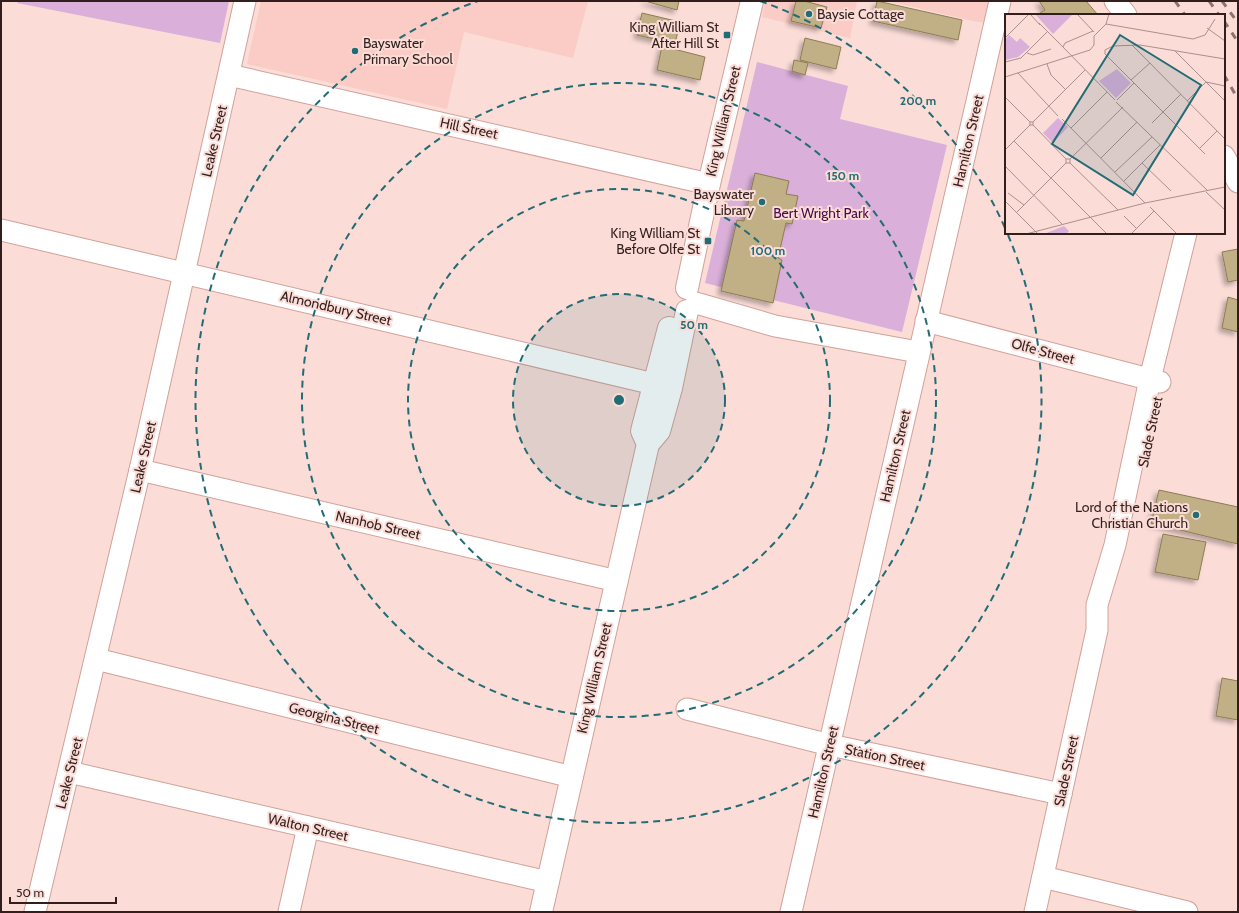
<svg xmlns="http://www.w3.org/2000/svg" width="1239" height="913" viewBox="0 0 1239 913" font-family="Cabin,sans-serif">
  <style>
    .built { fill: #fbcbc5 }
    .green { fill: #daafd9 }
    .building { fill: #c1af86; stroke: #8d7c54; filter: url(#shadow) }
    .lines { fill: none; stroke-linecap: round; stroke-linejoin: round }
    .minor-casing { stroke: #d2a19a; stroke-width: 23 }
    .major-casing { stroke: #d2a19a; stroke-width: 24 }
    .minor { stroke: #fff; stroke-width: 21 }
    .major { stroke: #fff; stroke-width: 22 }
    .rail { stroke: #8b7370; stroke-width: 3; stroke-dasharray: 7 7; stroke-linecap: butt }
    .ring { fill: none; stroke: #226c75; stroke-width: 2; stroke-dasharray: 7 5 }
    .poi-dot { fill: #226c75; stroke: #fbdcd7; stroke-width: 1.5 }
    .labels { text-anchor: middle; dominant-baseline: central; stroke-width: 4; stroke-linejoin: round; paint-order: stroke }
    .poi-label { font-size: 14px; fill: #321f1d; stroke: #fbdcd7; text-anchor: end }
    .street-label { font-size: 14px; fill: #321f1d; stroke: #fbdcd7 }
    .park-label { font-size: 14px; fill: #480a4a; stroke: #fbdcd7 }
    .inset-road { fill: none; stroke: #ab908d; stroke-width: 1 }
    .view { fill: #226c75; fill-opacity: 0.15; stroke: #226c75; stroke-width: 2 }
    .inset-edge { fill: none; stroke: #321f1d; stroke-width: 2 }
    .centre { fill: #226c75; stroke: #fbdcd7; stroke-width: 2 }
    .ring-label { font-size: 12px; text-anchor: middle; font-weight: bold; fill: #226c75; stroke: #fbdcd7; stroke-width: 4; stroke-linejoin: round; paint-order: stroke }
  </style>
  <defs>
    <filter id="shadow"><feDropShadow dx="-3.5" dy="3.5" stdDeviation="2" flood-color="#0004"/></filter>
  </defs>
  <rect width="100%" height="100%" fill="#fbdcd7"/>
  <g class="built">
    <path d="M261 1H588L573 58 464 32 447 109 247 64Z"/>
    <path d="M765 1H857L850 38 762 17Z"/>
    <path d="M888 1H1000L995 24 973 21Z"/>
  </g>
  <g class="green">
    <path d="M18 1H229L220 43 17 3Z"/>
    <path d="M757 62 848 86 840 119 947 145 902 332 705 283Z"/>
  </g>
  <g class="building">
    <path d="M645 1H679L677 10Z"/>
    <path d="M796 1H804L827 7 821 28 791 21Z"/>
    <path d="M877 1 962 20 958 40 873 21Z"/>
    <path d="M1039 1H1086L1098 15H1042L1040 13 1045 10Z"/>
    <path d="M642 13 680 22 675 44 637 35Z"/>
    <path d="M805 38 841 47 836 69 800 60Z"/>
    <path d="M662 46 705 57 700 80 657 70Z"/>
    <path d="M794 60 808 63 805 75 792 71Z"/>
    <path d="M755 173 789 181 786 194 798 196 792 224 786 223 778 258 782 260 773 303 721 291 737 220 744 221Z"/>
    <path d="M1238 249V280L1228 282 1222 252Z"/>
    <path d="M1228 297 1238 300V332L1222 328Z"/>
    <path d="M1159 490 1238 507V544L1151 523Z"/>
    <path d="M1163 534 1206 542 1198 580 1155 572Z"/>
    <path d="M1222 678 1238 681V720L1216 716Z"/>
  </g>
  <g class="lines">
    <g class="minor-casing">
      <g id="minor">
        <path d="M1115 1 1126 15"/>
        <path d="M229 75 709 184"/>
        <path d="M1224 156 1238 182"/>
        <path d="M1 230 671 388"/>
        <path d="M696 303 775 326 918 352"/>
        <path d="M926 321 1160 382"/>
        <path d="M140 470 617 581"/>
        <path d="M96 659 572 777"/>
        <path d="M687 709 830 745 1061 794"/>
        <path d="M69 772 548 882"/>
        <path d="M1043 877 1187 912"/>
        <path d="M35 912 140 470 245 1"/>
        <path d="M289 912 308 827"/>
        <path d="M791 912 1000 1"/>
        <path d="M1035 912 1097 630V605L1115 545 1150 379 1186 233"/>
      </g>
    </g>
    <g class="major-casing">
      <g id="major">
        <path d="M687 288 709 184 752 1"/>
        <path d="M648 444 642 431 669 328"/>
        <path d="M541 912 648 444 659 431 671 388 687 311"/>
      </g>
    </g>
    <use href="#minor" class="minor"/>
    <use href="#major" class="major"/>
    <g class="rail">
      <path d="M1175 1 1185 15"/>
      <path d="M1209 1 1219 15"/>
      <path d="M1222 1 1238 23"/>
      <path d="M1224 21 1238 42"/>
      <path d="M1224 75 1238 99"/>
    </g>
  </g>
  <circle cx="619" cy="400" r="106" fill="#226c75" fill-opacity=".12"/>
  <g class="ring">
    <circle cx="619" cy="400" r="106"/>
    <circle cx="619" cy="400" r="211"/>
    <circle cx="619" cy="400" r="317"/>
    <path d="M760 1A423 423 0 0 1 1005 228M1008 235A423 423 0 1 1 478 1"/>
  </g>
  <g class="poi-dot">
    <circle cx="809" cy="14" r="4"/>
    <rect x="723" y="31" width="8" height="8" rx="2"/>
    <circle cx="355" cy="51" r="4"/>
    <circle cx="762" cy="202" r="4"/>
    <rect x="704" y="237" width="8" height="8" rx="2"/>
    <circle cx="1196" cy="515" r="4"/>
  </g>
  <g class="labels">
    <g class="poi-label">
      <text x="817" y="14" text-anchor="start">Baysie Cottage</text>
      <text x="719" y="27">King William St<tspan x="719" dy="16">After Hill St</tspan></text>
      <text x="363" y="43" text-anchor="start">Bayswater<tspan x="363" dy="16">Primary School</tspan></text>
      <text x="754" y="194">Bayswater<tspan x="754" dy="16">Library</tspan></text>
      <text x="700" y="233">King William St<tspan x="700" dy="16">Before Olfe St</tspan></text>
      <text x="1188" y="507">Lord of the Nations<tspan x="1188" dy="16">Christian Church</tspan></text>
    </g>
    <g class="street-label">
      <text transform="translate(723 121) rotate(-77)">King William Street</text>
      <text transform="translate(469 128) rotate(12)">Hill Street</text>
      <text transform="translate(214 141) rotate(-77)">Leake Street</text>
      <text transform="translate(968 141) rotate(-77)">Hamilton Street</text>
      <text transform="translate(336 308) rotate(13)">Almondbury Street</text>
      <text transform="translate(1043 351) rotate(15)">Olfe Street</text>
      <text transform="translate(1150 432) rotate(-78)">Slade Street</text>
      <text transform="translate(895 456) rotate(-77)">Hamilton Street</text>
      <text transform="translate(143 457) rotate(-77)">Leake Street</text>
      <text transform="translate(378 525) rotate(13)">Nanhob Street</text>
      <text transform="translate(594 678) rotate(-77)">King William Street</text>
      <text transform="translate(334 718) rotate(14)">Georgina Street</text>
      <text transform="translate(885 757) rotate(12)">Station Street</text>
      <text transform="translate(1066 771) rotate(-78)">Slade Street</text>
      <text transform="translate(823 772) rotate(-77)">Hamilton Street</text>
      <text transform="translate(69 773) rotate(-76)">Leake Street</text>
      <text transform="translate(308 827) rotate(13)">Walton Street</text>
    </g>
    <g class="park-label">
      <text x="821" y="213">Bert Wright Park</text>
    </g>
  </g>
  <g transform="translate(1005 14)">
    <rect width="220" height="220" fill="#fbdcd7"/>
    <path d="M30 0H68L48 20ZM4 21 12 28 15 24 25 33 13 43 0 46V26ZM112 55 126 69 111 84 94 67ZM53 104 63 113 48 129 38 119ZM59 212 64 217 61 220H39Z" fill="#daafd9"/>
    <path class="inset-road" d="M25 0 35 11M72 0 89 18M34 9 53 28M101 10 188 25 200 21 210 5M202 14 220 27M0 24 24 0M52 27 110 86M127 31 220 125M58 33 60 29 88 17M170 37 220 87M22 39 28 41 46 35M0 48 16 44 42 18M42 50 46 61 61 76M13 59 53 102M0 63 85 36 89 31V22L101 10 104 0M126 66 145 49M0 83 25 108M112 86 129 69M182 87 201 68 220 72M111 88 203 177M57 105 140 189M28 108H25V111H28V108L80 56M147 109 176 80M28 111 61 145M66 114 102 78M9 127 102 220M195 134 212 117M0 136 25 111M200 140 100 40V36L108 32 135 31 220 45M96 144 132 108M65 145H61V149H65V145L118 93M65 149 113 196M137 149 166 177M0 152 57 210M110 158 147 123M119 167 155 131M201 178 220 196M3 179 19 191M0 187 32 219M145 193 172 220M11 199 61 149M119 202 131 214M21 220 140 189 220 173M126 220 149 197"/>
    <path class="view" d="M115 21 196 71 128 181 47 130Z"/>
    <rect width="220" height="220" class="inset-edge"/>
  </g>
  <circle cx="619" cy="400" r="6" class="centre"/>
  <g class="ring-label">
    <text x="918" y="105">200 m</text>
    <text x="843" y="180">150 m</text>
    <text x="768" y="255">100 m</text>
    <text x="694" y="329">50 m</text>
  </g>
  <rect width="1239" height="913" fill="none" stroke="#321f1d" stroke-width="4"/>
  <path d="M10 897v6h106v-6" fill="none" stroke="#321f1d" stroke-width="2"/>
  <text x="16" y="897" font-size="12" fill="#321f1d" stroke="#fbdcd7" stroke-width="3" paint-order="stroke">50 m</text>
</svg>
